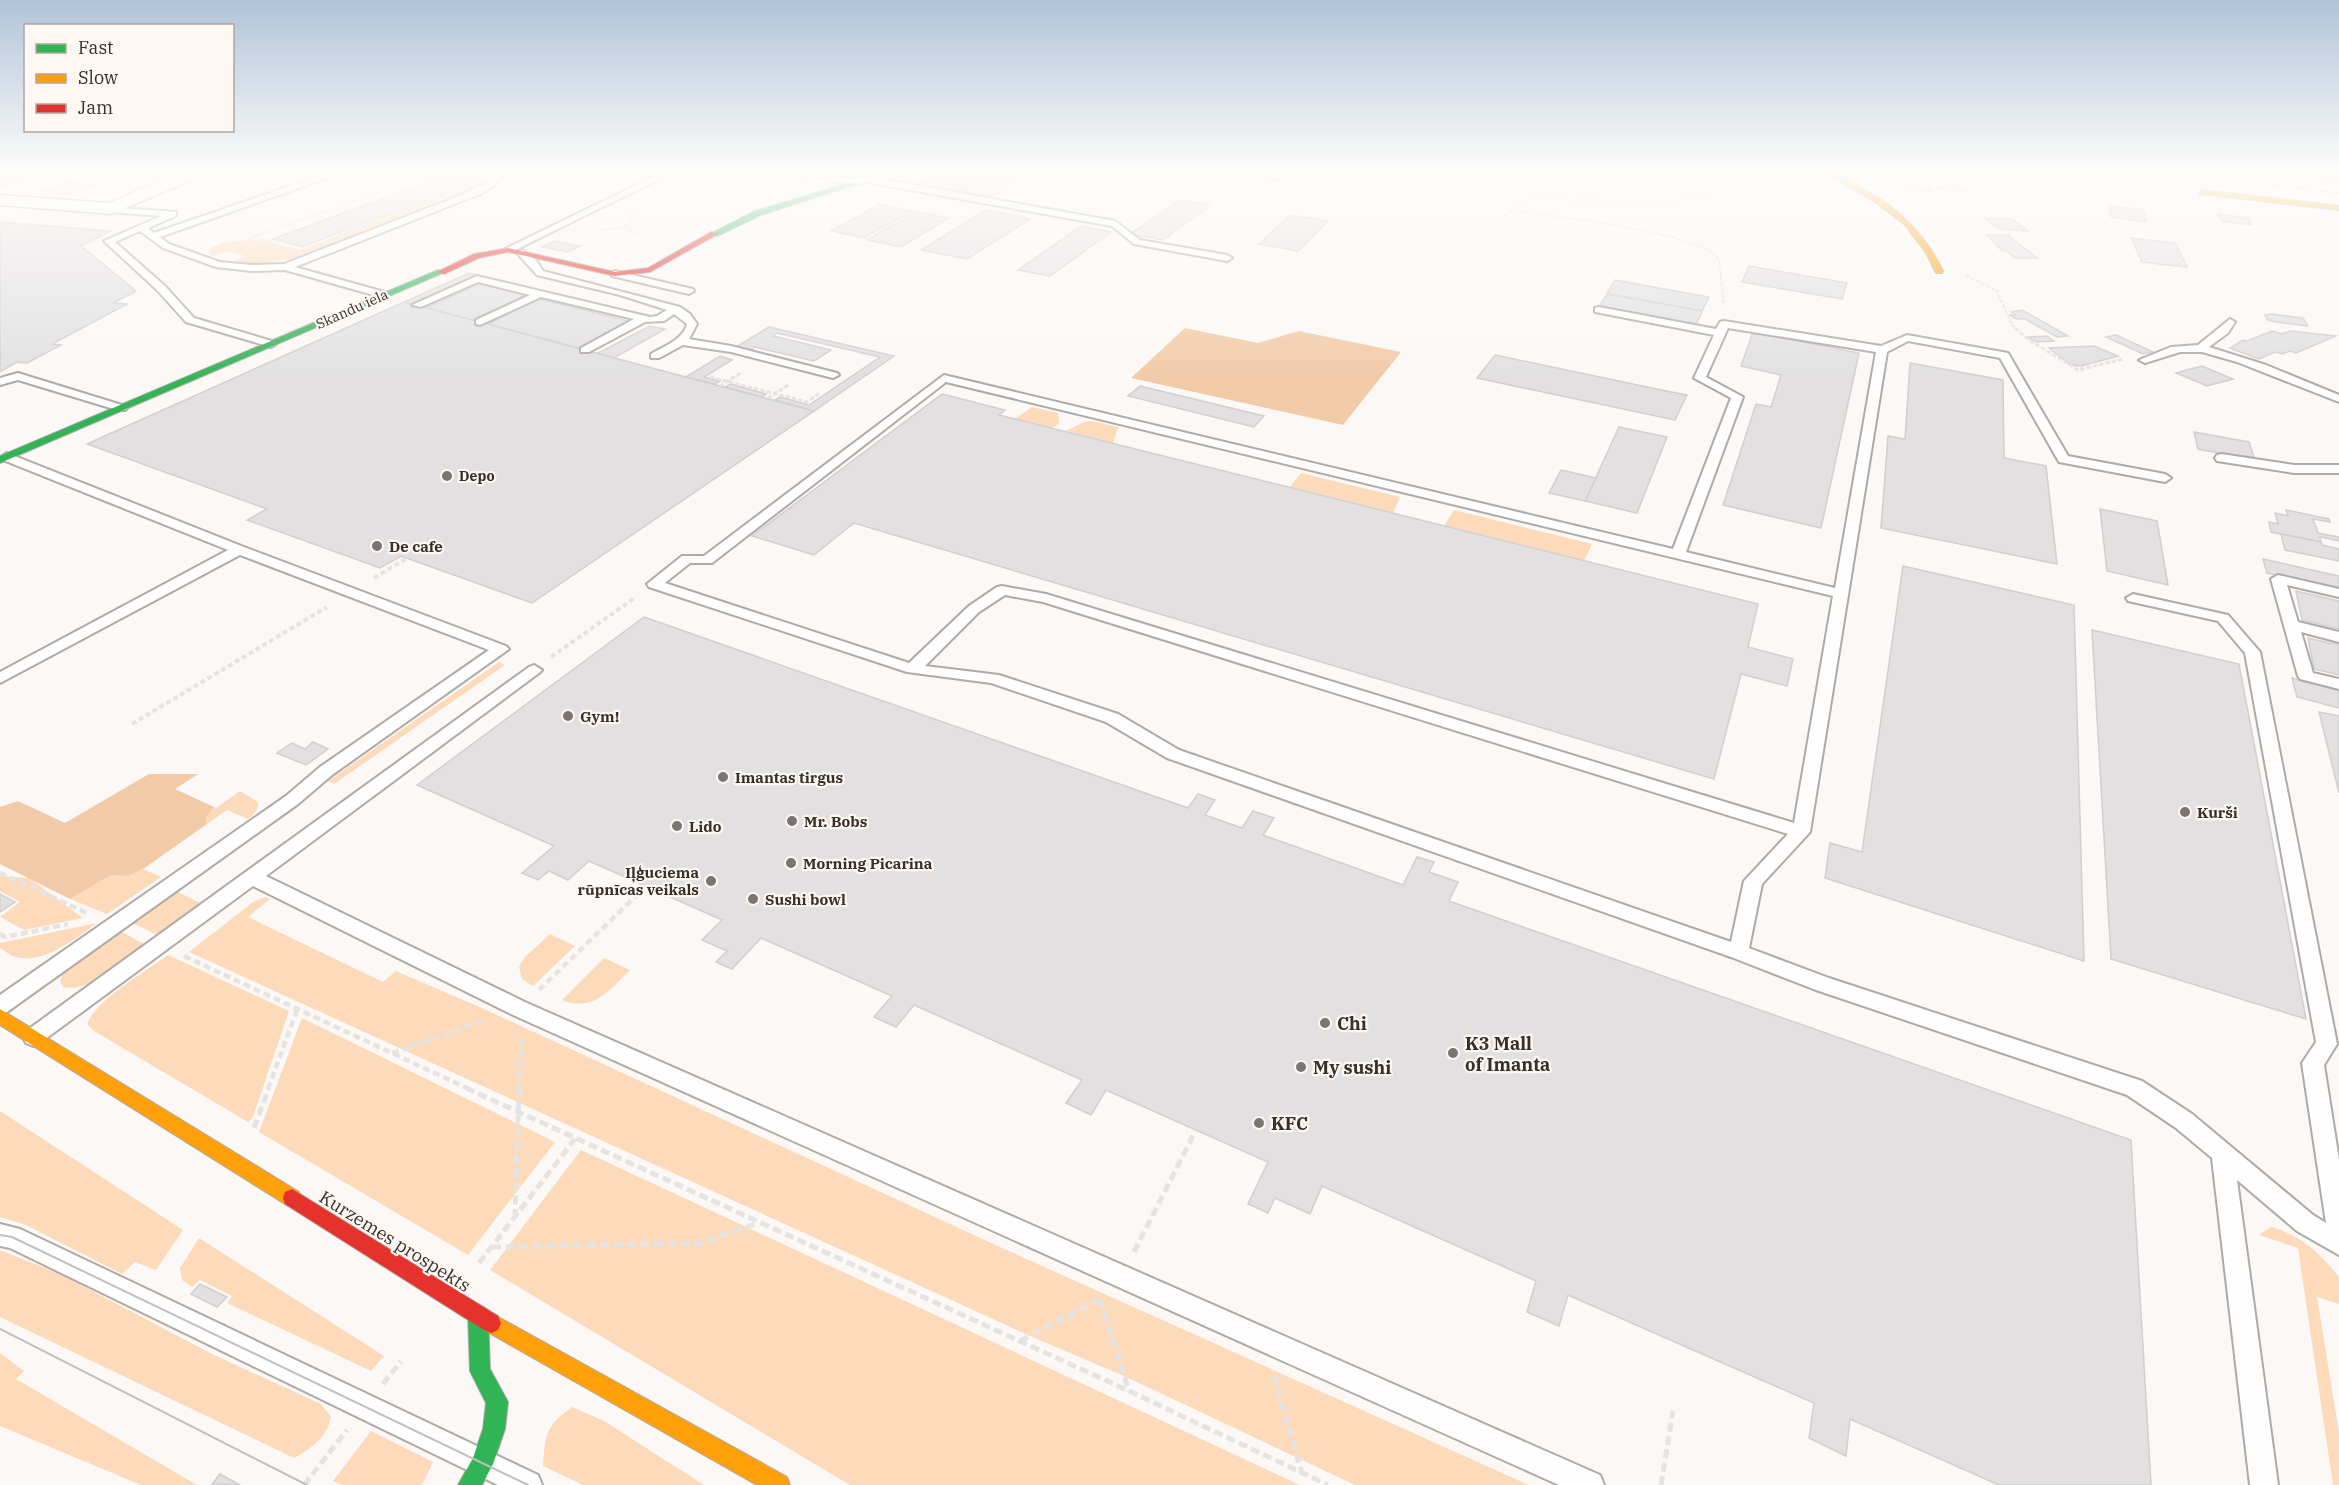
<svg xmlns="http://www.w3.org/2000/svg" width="2339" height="1485" viewBox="0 0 2339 1485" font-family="'IBM Plex Serif',serif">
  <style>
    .green { fill: #fddaba }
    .forest { fill: #f1caa7 }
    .building { fill: #e2e0e1; stroke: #d1cfd0; stroke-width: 1.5 }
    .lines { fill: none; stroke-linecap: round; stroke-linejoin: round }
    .lane-casing { stroke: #afaaa6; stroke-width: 4 }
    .street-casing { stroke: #afaaa6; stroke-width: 3 }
    .fast-casing { stroke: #afaaa6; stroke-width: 2 }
    .slow-casing { stroke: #afaaa6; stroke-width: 2 }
    .jam-casing { stroke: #afaaa6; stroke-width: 2 }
    .path-far4 { stroke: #e5e4e3; stroke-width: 2; stroke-dasharray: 4 1.5; stroke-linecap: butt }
    .path-far3 { stroke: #e5e4e3; stroke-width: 3; stroke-dasharray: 4.5 2; stroke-linecap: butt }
    .path-far2 { stroke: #e5e4e3; stroke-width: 4; stroke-dasharray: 5 3; stroke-linecap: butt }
    .path-far1 { stroke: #e5e4e3; stroke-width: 4.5; stroke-dasharray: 7 4; stroke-linecap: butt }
    .path { stroke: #e5e4e3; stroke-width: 5; stroke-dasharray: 9 4.5; stroke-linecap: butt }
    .lane { fill: #fefefe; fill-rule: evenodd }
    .street { fill: #fefefe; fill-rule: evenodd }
    .fast { fill: #30b455; fill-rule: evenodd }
    .slow { fill: #ff9f0a; fill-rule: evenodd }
    .jam { fill: #e5322d; fill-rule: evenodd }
    .tram-far1 { stroke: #c1c0bf; stroke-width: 1.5 }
    .tram { stroke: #c1c0bf; stroke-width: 2 }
    .rail { stroke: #c1c0bf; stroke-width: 2; stroke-dasharray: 6 6; stroke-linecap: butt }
    .poi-dot { fill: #7b7571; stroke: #fef7f2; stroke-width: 2 }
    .labels { text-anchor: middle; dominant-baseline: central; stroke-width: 4.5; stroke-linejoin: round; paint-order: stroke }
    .far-street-label { font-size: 14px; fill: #362f2a; stroke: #fef7f2 }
    .far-poi-label { font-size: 14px; font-weight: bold; fill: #362f2a; stroke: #fef7f2; text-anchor: start }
    .poi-label { font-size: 15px; font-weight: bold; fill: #362f2a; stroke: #fef7f2; text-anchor: start }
    .near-poi-label { font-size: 18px; font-weight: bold; fill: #362f2a; stroke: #fef7f2; text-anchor: start }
    .near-street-label { font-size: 18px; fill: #362f2a; stroke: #fef7f2 }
  </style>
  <rect width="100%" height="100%" fill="#fbf8f5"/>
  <g class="green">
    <path d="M436 172H494L486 183 466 192 291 259 265 263H238L234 262 245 256 228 251 213 256 208 253 210 248 221 243 254 239 300 250 475 182 444 175 428 181 418 179Z"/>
    <path d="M1032 407 1058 413 1059 423 1053 428 1015 419Z"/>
    <path d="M1092 421 1118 427 1113 443 1066 431 1084 422Z"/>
    <path d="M1301 473 1400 497 1393 513 1290 487Z"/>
    <path d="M1454 510 1592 544 1584 561 1444 526Z"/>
    <path d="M499 662 505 665 334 784 328 781Z"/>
    <path d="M240 791 258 802C259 810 254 814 248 819L227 810 207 824 206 817 214 807 216 808Z"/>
    <path d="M143 869 161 877 107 914 70 899 111 875 128 876Z"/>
    <path d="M0 876 29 878 83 918 24 930 0 917 20 902 0 891Z"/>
    <path d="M176 891 200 903 157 935 132 923Z"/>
    <path d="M265 897 270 899 248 917 383 982 396 971 484 1009 1000 1247 1529 1485H1355L1124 1376 1030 1336 189 952 253 902Z"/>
    <path d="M97 923C75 938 44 965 16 957 11 956 5 951 0 948V943Z"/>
    <path d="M120 931 144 944C122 960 92 993 63 987L60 981 64 972Z"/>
    <path d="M550 934 575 946 533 986 522 979 519 967 524 958Z"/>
    <path d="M168 955 289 1011 253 1117 248 1122 94 1031 87 1024C98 998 145 972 168 955Z"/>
    <path d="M604 958 630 970C610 990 592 1013 562 1000Z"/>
    <path d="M302 1018 555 1142 468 1255 259 1132Z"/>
    <path d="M0 1111 183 1230 156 1270 135 1262 122 1274 26 1225 0 1217Z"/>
    <path d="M581 1150 1300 1485H850L490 1270Z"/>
    <path d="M2271 1227C2300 1235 2320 1253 2339 1277V1304L2317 1297 2339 1433V1485H2333L2298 1248 2259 1235Z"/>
    <path d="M199 1238 384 1356 371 1371 227 1303 232 1296 200 1280 192 1287 182 1280 180 1268Z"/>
    <path d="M0 1250 60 1274 212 1354 321 1404 331 1417C327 1437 311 1449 294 1458L0 1317Z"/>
    <path d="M0 1353 24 1371 16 1379 197 1485H141L0 1426Z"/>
    <path d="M572 1407 604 1421 704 1485H583L543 1466C545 1435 546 1425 572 1407Z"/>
    <path d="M371 1431 433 1462 422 1485H342L333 1481Z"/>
  </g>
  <g class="forest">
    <path d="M1185 328 1258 343 1299 331 1401 352 1343 425 1131 378Z"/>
    <path d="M149 774H198L175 789 214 807 206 817 207 824 143 869 128 876 111 875 70 899 0 864V807L18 801 65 823Z"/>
  </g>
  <g class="building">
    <path d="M228 172H253L236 180 214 178Z"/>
    <path d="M782 172H809L821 175 805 181 776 175Z"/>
    <path d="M941 172H983L952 189 921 183Z"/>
    <path d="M983 172H1031L1032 173 990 197 952 189Z"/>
    <path d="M444 176 472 183 302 247 273 239Z"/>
    <path d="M7 177 25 178 5 186H0V180Z"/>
    <path d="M64 182 96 184 75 193 58 194H51L56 192 42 191Z"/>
    <path d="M1908 184 1933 188 1932 192 1907 188Z"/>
    <path d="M1957 185 1968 190 1950 192 1939 187Z"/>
    <path d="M1179 200 1210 205 1163 240 1131 234Z"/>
    <path d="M880 204 912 211 864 238 831 231Z"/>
    <path d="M2108 205 2143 210 2147 222 2111 217Z"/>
    <path d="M986 210 1030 219 967 259 921 250Z"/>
    <path d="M916 212 949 218 901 247 867 240Z"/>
    <path d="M2218 214 2249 218 2252 225 2222 221Z"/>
    <path d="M1290 215 1328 221 1298 251 1259 244Z"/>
    <path d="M1986 219H2012L2028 231 1998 229Z"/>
    <path d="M0 222 111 231 81 246 136 291 113 303 127 304 52 344 61 345 27 363 17 362 0 372Z"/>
    <path d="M1081 226 1111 232 1050 276 1018 270Z"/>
    <path d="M1987 235H2008L2037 258H2015L2006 251H2002Z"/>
    <path d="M2131 238 2175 243 2187 267 2142 262Z"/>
    <path d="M554 241 580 246 568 252 542 247Z"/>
    <path d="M1749 266 1847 283 1842 299 1742 282Z"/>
    <path d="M469 273 477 275 411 304 404 302Z"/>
    <path d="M1615 280 1709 297 1702 311 1607 294Z"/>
    <path d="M481 283 526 295 472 320 426 308Z"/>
    <path d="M1607 294 1702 311 1696 325 1599 307Z"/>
    <path d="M539 299 628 321 579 348 488 324Z"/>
    <path d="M404 302 814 411 532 603 401 556 380 568 247 520 267 509 87 444Z"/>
    <path d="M2022 310 2068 336 2057 337 2025 319H2016L2010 315H2015L2011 312Z"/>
    <path d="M2271 314 2303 318 2308 326 2275 322 2268 320 2265 315Z"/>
    <path d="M650 326 665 329 614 358 598 353Z"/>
    <path d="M769 327 894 356 814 411 775 400 780 397 809 405 880 357 777 333 773 336 831 350 814 361 755 347 751 350 736 347Z"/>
    <path d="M2272 331 2281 334 2290 331 2336 336 2296 353 2290 351 2282 354 2275 352 2259 359 2230 348 2243 340 2247 341Z"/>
    <path d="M1753 332 1859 353 1821 528 1723 505 1756 404 1771 407 1781 375 1741 366Z"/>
    <path d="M2116 335 2153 352 2143 354 2106 337Z"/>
    <path d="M2047 336 2054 341 2036 342 2028 337Z"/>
    <path d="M2094 346 2118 356 2081 366 2071 365 2049 348Z"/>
    <path d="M1495 355 1666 391 1687 395 1675 420 1477 378Z"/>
    <path d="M720 356 732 360 704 377 720 381 715 384 686 377Z"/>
    <path d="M1910 363 2003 380 2004 458 2046 466 2057 564 1881 528 1888 436 1905 439Z"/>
    <path d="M2202 366 2233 379 2207 386 2176 373Z"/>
    <path d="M731 384 766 394 762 397 725 387Z"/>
    <path d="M1140 386 1264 416 1254 427 1128 396Z"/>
    <path d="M942 394 1005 410 999 415 1758 604 1748 647 1793 659 1787 686 1741 674 1714 779 854 523 814 555 752 536Z"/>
    <path d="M1619 427 1667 437 1637 513 1585 501Z"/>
    <path d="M2194 432 2249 442 2255 460 2198 449Z"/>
    <path d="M1561 470 1596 478 1585 501 1549 493Z"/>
    <path d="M2100 509 2157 521 2168 585 2107 571Z"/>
    <path d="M2286 510 2329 519 2330 522 2313 519 2318 533 2339 537V541L2320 537 2321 542 2271 532 2269 522 2278 524 2275 513 2288 516Z"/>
    <path d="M2281 534 2321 542 2322 545 2339 549V561L2285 550Z"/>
    <path d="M2263 559 2339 576V589L2267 573Z"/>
    <path d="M1903 566 2074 605 2084 961 1825 878 1830 843 1862 852Z"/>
    <path d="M2296 591 2339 601V629L2302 620Z"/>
    <path d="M644 617 1188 808 1198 794 1215 800 1205 815 1242 828 1253 811 1274 818 1263 835 1403 885 1417 857 1434 862 1429 872 1458 882 1449 901 2131 1140 2151 1485H1999L1850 1419 1846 1456 1809 1438 1814 1403 1568 1295 1559 1326 1527 1312 1536 1281 1322 1186 1310 1214 1275 1198 1268 1213 1248 1204 1268 1162 1106 1090 1091 1115 1066 1103 1082 1080 914 1005 896 1027 874 1017 892 996 761 938 732 969 716 962 727 951 702 940 722 920 589 861 568 880 549 871 538 880 522 873 554 846 417 785Z"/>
    <path d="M2092 630 2239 664 2306 1019 2111 959Z"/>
    <path d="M2308 638 2339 645V675L2314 669Z"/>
    <path d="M2292 678 2339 690V708L2297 697Z"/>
    <path d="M2319 712 2339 716V793Z"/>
    <path d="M313 742 328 749 306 765 277 753 292 743 305 749Z"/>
    <path d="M0 894 15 902 0 912Z"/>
    <path d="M200 1284 227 1297 217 1307 191 1294Z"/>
    <path d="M220 1474 240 1485 212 1484Z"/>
  </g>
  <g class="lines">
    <g class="lane-casing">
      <g id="lane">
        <path d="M331 172H344L160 237 169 244 220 262 251 265 284 264 464 194 488 182 497 172H505L494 186 480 194 295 267 388 293 389 295 384 298 285 270 251 271 216 267 163 248 140 231 115 242 165 286 194 318 275 342 276 344 271 347 186 322 157 290 104 241 161 216 111 212 107 209 108 207 176 212V216L148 228 154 233Z"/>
        <path d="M663 172H674L511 252 503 250Z"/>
        <path d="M817 172C837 172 842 183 865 176L1115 221 1140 240 1227 255 1232 258 1227 261 1134 244 1112 226 865 182C848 187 831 184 817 172Z"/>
        <path d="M1243 172 1276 174 1287 172 1278 180Z"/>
        <path d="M1891 172H1902V173L1898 176Z"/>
        <path d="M522 250 536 260 543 271 680 307 690 314 697 324 689 339 731 346 837 373 839 375 833 378 731 352 683 345 659 358H651V354C664 346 683 340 687 324L674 314 664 321 645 322 589 352H581V348L634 319 541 297 480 325 476 324V320L530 295 478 282 421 307 412 305 477 276 650 317 657 316 667 310 620 295 537 275 517 253Z"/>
        <path d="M615 271 693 289 694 291 689 294 612 276V272Z"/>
        <path d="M1599 307 1716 329 1720 322 1724 321 1881 346 1907 335 2008 353 2068 456 2165 474 2171 478 2165 482 2059 462 2000 358 1908 341 1887 352 1810 832 1762 884 1749 948 1829 978 2142 1081 2192 1114 2313 1215 2326 1223 2302 1063 2316 1042 2245 653 2218 621 2128 601 2126 598 2133 594 2228 615 2260 652 2337 1044 2324 1065 2339 1160V1255L2297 1231 2237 1180 2278 1485H2250L2212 1158 2176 1128 2127 1095 1816 990 1731 957 1167 758 1106 722 991 683 907 672 649 587 647 584 682 556H704L944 375 1673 549 1731 398 1694 378 1714 335 1595 312V308ZM1728 328 1876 352 1835 588 1686 552 1743 397 1706 377ZM946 382 1833 596 1794 823 1046 594 1002 586 997 587 969 606 909 663 665 583 690 563H712ZM1005 595 1043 602 1788 834 1744 881 1731 942 1179 750 1118 714 999 675 925 666 979 612Z"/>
        <path d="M2230 319 2235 322 2228 333 2209 347 2266 365 2339 395V402L2237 362 2202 352H2180L2145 363 2139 360 2171 347 2198 345Z"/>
        <path d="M18 373 125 406 127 408 125 410H117L18 380 0 385V378Z"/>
        <path d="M7 453 244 547 506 646 509 649 332 775 298 804 7 1012 0 1014V995L286 796 320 767 489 650 240 555 0 683V672L228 550 3 460 1 457Z"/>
        <path d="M2221 454 2294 465H2339V473H2294L2217 461 2215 458 2217 455Z"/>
        <path d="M2278 575 2339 589V597L2287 585 2298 622 2339 632V642L2301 632 2313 673 2339 679V689L2300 679 2298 676 2271 579Z"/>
        <path d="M534 665 542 670 539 673 266 876 527 1003 1600 1475 1604 1485H1559L513 1015 253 886 40 1043 33 1046 26 1043 23 1037 26 1031 529 667Z"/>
        <path d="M0 1224 20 1229 538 1475 542 1485H498L10 1248 0 1246Z"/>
      </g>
    </g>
    <g class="street-casing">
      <path id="street" d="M180 172H203L201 176 111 214 0 205V195L109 203Z"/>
    </g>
    <g class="fast-casing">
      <g id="fast">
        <path d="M852 182 856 184 854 185 761 215 717 236 710 234 755 211Z"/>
        <path d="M438 270 445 272 0 463V456Z"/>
        <path d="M478 1305 485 1308 488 1315 490 1369 508 1402 505 1429 493 1464 482 1485H458L473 1458 483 1429 486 1403 470 1371 468 1315 471 1308Z"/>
      </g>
    </g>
    <g class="slow-casing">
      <g id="slow">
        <path d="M1824 172C1837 172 1847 180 1858 186 1896 206 1924 232 1943 271L1942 273H1936L1926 253 1905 225 1875 202Z"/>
        <path d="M2203 190 2339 206V210L2200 194 2199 192Z"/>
        <path d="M0 1009 299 1192 301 1198 299 1204 292 1207 285 1204 0 1025Z"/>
        <path d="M491 1313 787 1477 790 1485H757L484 1330 481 1323 484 1316Z"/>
      </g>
    </g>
    <g class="jam-casing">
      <g id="jam">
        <path d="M711 232 718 234 650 272 615 276 508 252 479 258 444 274 437 272 474 254 508 248 615 272 648 268Z"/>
        <path d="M292 1189 498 1316 501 1323 498 1330 491 1333 484 1330 285 1204 283 1198 285 1192Z"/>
      </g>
    </g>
    <g class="path-far4">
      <path d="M1558 172 1553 175C1570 197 1598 198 1623 204"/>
      <path d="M2140 172 2184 178"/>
      <path d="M2287 172 2339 179"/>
      <path d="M2155 177 2180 182"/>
      <path d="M1532 194 1608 207 1680 200 1714 193 1749 177 1751 172"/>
      <path d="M1508 210C1544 215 1704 232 1719 260L1724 305"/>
      <path d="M1504 216 1554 177"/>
      <path d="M623 228 645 236"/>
      <path d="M598 230 622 228 632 220V210"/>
      <path d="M254 237 278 244 276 247"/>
      <path d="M238 246 246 240 433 172"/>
      <path d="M1966 275 1997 291 2012 325 2017 329"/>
    </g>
    <g class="path-far3">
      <path d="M2015 328 2029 340 2078 370 2123 359"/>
      <path d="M710 377 807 402 820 393"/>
      <path d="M720 386 742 372"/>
      <path d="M768 398 790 384"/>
    </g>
    <g class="path-far2">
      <path d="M374 578 407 558"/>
      <path d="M551 657 636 597"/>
      <path d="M132 724 327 607"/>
    </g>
    <g class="path-far1">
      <path d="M0 873 89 914"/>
      <path d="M0 934 5 937 68 924"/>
      <path d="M184 956 469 1089"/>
      <path d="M539 990 646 886"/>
      <path d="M392 1053 483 1021"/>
      <path d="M268 1089 297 1010"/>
      <path d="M519 1089 522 1040 520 1039"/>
    </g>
    <g class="path">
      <path d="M466 1088 1129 1391 1328 1485"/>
      <path d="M254 1128 269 1088"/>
      <path d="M515 1218 519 1088"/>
      <path d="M492 1247 702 1243 758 1223"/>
      <path d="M1134 1252 1196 1130"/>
      <path d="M479 1263 575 1139"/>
      <path d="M1100 1300 1129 1391"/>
      <path d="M1020 1341 1102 1298"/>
      <path d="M1274 1376 1302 1473"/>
      <path d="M383 1384 401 1361"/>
      <path d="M304 1485 347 1430"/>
      <path d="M1661 1485 1673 1411"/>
    </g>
    <use href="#lane" class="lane"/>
    <use href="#street" class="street"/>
    <use href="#fast" class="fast"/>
    <use href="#slow" class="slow"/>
    <use href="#jam" class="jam"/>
    <path class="tram-far1" d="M2245 172 2339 184"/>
    <g class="tram">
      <path d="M0 1235 12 1237 528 1485"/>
      <path d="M0 1329 307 1485"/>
    </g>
    <path class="rail" d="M2178 172 2339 193"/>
  </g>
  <linearGradient id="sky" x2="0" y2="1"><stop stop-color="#b0c4d9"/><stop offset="0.45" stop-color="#fdfcfa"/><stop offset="1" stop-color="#fdfcfa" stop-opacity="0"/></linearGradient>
  <rect width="2339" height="380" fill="url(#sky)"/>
  <g class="poi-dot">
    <circle cx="447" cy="476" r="6"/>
    <circle cx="377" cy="546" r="6"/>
    <circle cx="568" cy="716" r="6"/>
    <circle cx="723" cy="777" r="6"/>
    <circle cx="2185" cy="812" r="6"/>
    <circle cx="792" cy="821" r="6"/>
    <circle cx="677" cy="826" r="6"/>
    <circle cx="791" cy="863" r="6"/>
    <circle cx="711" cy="881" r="6"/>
    <circle cx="753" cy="899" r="6"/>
    <circle cx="1325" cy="1023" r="6"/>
    <circle cx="1453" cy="1053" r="6"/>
    <circle cx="1301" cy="1067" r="6"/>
    <circle cx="1259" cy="1123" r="6"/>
  </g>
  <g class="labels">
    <g class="far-street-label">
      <text transform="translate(352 309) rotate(-24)">Skandu iela</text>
    </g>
    <g class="far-poi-label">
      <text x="459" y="476">Depo</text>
    </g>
    <g class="poi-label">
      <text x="389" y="546">De cafe</text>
      <text x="580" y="716">Gym!</text>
      <text x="735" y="777">Imantas tirgus</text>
      <text x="2197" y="812">Kurši</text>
      <text x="804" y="821">Mr. Bobs</text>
      <text x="689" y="826">Lido</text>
      <text x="803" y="863">Morning Picarina</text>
      <text x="699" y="872" text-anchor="end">Iļģuciema<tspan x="699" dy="17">rūpnīcas veikals</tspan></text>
      <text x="765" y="899">Sushi bowl</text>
    </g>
    <g class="near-poi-label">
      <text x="1337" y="1023">Chi</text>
      <text x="1465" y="1043">K3 Mall<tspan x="1465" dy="21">of Imanta</tspan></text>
      <text x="1313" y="1067">My sushi</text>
      <text x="1271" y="1123">KFC</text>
    </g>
    <g class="near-street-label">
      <text transform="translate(395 1241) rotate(32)">Kurzemes prospekts</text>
    </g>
  </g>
  <rect x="24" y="24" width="210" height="108" fill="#fef7f2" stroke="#aea7a2" stroke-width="1.5"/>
  <rect x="36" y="44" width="30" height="9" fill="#30b455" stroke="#aea7a2" stroke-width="1.5"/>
  <text x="78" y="54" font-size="18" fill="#362f2a">Fast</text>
  <rect x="36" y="74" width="30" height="9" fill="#ff9f0a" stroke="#aea7a2" stroke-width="1.5"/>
  <text x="78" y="84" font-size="18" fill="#362f2a">Slow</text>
  <rect x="36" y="104" width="30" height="9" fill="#e5322d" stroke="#aea7a2" stroke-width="1.5"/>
  <text x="78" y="114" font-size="18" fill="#362f2a">Jam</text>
</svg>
